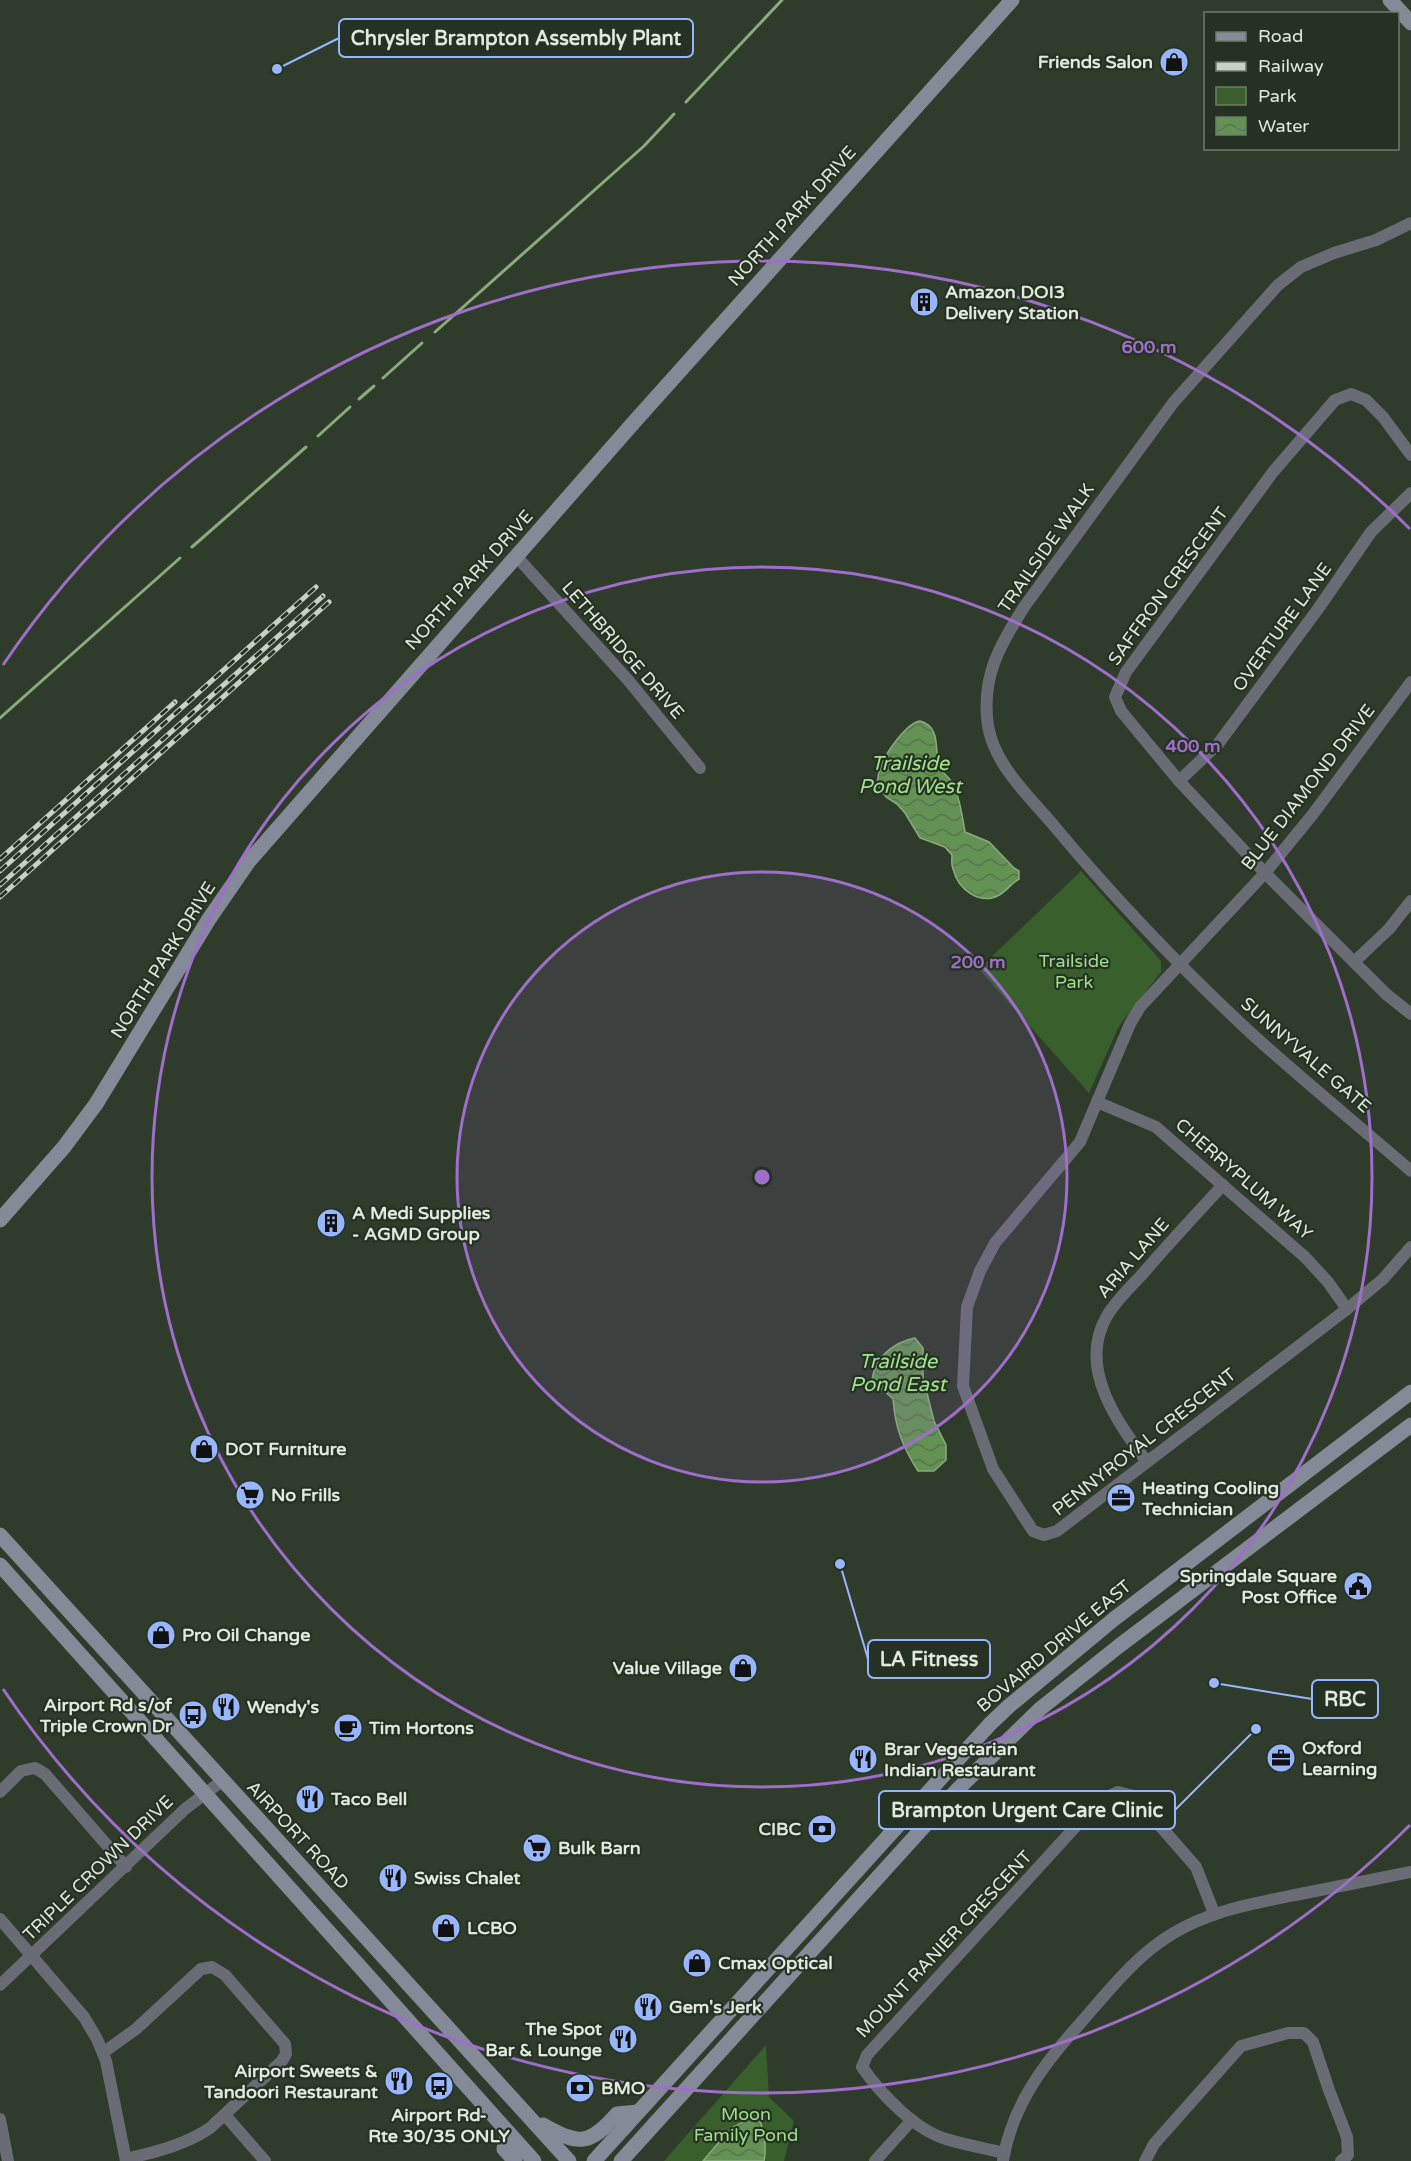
<svg xmlns="http://www.w3.org/2000/svg" width="1411" height="2161" viewBox="0 0 1411 2161" font-family="'Varela Round',sans-serif">
  <style>
    .green { fill: #395f2c }
    .water { fill: url(#water-waves); stroke: #89ac7d; stroke-width: 1.5 }
    .lines { fill: none; stroke-linecap: round; stroke-linejoin: round }
    .stream { stroke: #89ac7d; stroke-width: 3 }
    .minor { stroke: #696c75; stroke-width: 12 }
    .secondary { stroke: #848a97; stroke-width: 15 }
    .rail-casing { stroke: #c9d1c6; stroke-width: 5 }
    .rail { stroke: #253122; stroke-width: 3; stroke-dasharray: 9; stroke-linecap: butt }
    .ring { fill: none; stroke: #9f6eca; stroke-width: 3 }
    .labels { text-anchor: middle; dominant-baseline: central; stroke-width: 4.5; stroke-linejoin: round; paint-order: stroke }
    .poi-label { font-size: 18px; font-weight: bold; fill: #e1e8de; stroke: #253122; text-anchor: start }
    .street-label { font-size: 18px; fill: #e1e8de; stroke: #253122 }
    .park-label { font-size: 18px; fill: #9edf89; stroke: #253122 }
    .water-label { font-size: 20px; font-style: italic; fill: #a1e28c; stroke: #253122 }
    .centre { fill: #9f6eca; stroke: #253122; stroke-width: 3 }
    .ring-label { font-size: 18px; text-anchor: middle; font-weight: bold; fill: #9f6eca; stroke: #253122; stroke-width: 4.5; stroke-linejoin: round; paint-order: stroke }
    .leader { fill: none; stroke: #97b6fd; stroke-width: 2 }
    .callout-dot { fill: #97b6fd; stroke: #253122; stroke-width: 2 }
    .callout { fill: #253122; stroke: #97b6fd; stroke-width: 2 }
    .callout-label { font-size: 20px; text-anchor: middle; font-weight: bold; fill: #e1e8de }
  </style>
  <defs>
    <pattern id="water-waves" width="16" height="10" patternUnits="userSpaceOnUse" patternTransform="scale(1.5)"><rect width="16" height="10" fill="#639254"/><path d="M0 5q4-4 8 0t8 0" fill="none" stroke="#58774e"/></pattern>
  </defs>
  <rect width="100%" height="100%" fill="#2f3b2b"/>
  <g class="green">
    <path d="M1081 871 1161 961V972L1119 1026 1089 1093 979 969Z"/>
    <path d="M766 2045 769 2097 794 2121 784 2161H664Z"/>
  </g>
  <g class="water">
    <path d="M920 721C942 727 934 751 939 766 941 772 948 776 951 781 960 797 962 815 965 832L989 842 1014 868 1019 871V879C1012 883 1007 890 1001 894 980 907 958 889 953 869 951 865 952 859 952 855L945 847 920 838 905 813 897 804 886 797 877 784C878 779 878 773 880 769 884 755 906 723 920 721Z"/>
    <path d="M915 1338 923 1348V1377L934 1421 946 1445V1460L934 1471H918C902 1446 895 1427 893 1399L883 1390 872 1386C871 1361 892 1342 915 1338Z"/>
    <path d="M758 2115C764 2130 767 2145 764 2161H703L731 2128Z"/>
  </g>
  <g class="lines">
    <g class="stream">
      <path d="M686 102 782 0"/>
      <path d="M435 332 644 146 674 114"/>
      <path d="M383 378 422 343"/>
      <path d="M359 399 374 386"/>
      <path d="M318 436 350 407"/>
      <path d="M192 547 306 447"/>
      <path d="M0 718 180 558"/>
    </g>
    <g class="minor">
      <path d="M1411 223 1376 240 1334 253 1301 267 1278 285 1173 403 1024 607C999 647 981 677 988 726 995 766 1029 796 1055 827 1116 900 1182 969 1252 1034 1304 1081 1358 1125 1411 1171"/>
      <path d="M1411 455 1383 417 1366 400 1351 394 1335 400 1273 472 1126 672 1115 697 1121 711 1179 781 1265 873 1386 994 1411 1014"/>
      <path d="M517 557 628 680 700 768"/>
      <path d="M1411 682 1313 814 1265 873 1140 1007 1130 1024 1080 1142 995 1243 980 1271 967 1307 963 1386 993 1469 1033 1531 1044 1535 1057 1531 1347 1309 1383 1279 1411 1247"/>
      <path d="M1179 781 1218 744 1318 609 1371 532 1411 493"/>
      <path d="M1354 962 1389 929 1411 901"/>
      <path d="M1097 1102 1156 1127 1305 1257 1328 1282 1347 1309"/>
      <path d="M1147 1462C1117 1422 1077 1367 1107 1316 1117 1299 1133 1285 1146 1270 1171 1241 1197 1213 1223 1185"/>
      <path d="M0 1792 21 1771 35 1768 45 1774 126 1867"/>
      <path d="M0 1919 84 2017 97 2039 106 2061 126 2161"/>
      <path d="M0 1985 185 1809 222 1781"/>
      <path d="M104 2052 136 2029 201 1969 212 1967 225 1975 285 2044 286 2054 282 2061 210 2128C185 2145 155 2152 126 2159"/>
      <path d="M225 2115 265 2161"/>
      <path d="M0 2119 8 2161"/>
      <path d="M1004 2153C985 2148 965 2145 946 2139 915 2130 880 2093 862 2067L867 2055 1099 1801 1118 1792 1134 1796 1196 1867 1214 1913"/>
      <path d="M1003 2160C1012 2107 1042 2066 1077 2027 1101 2000 1124 1970 1152 1948 1194 1914 1244 1905 1295 1895 1334 1887 1372 1880 1411 1872"/>
      <path d="M875 2161 912 2120"/>
      <path d="M1145 2161 1154 2144 1241 2046 1288 2033H1304L1313 2042 1329 2090 1347 2137 1348 2155 1341 2161"/>
    </g>
    <g class="secondary">
      <path d="M1390 0 1411 23"/>
      <path d="M0 1220 64 1147 96 1104 209 919 249 861 635 421 1012 0"/>
      <path d="M0 1535 569 2161"/>
      <path d="M0 1565 534 2161"/>
      <path d="M543 2125C579 2146 590 2145 617 2114L638 2112"/>
      <path d="M508 2132 504 2149 515 2161"/>
      <path d="M594 2161 990 1724 1009 1706 1114 1619 1411 1392"/>
      <path d="M621 2161 957 1790 1040 1709 1119 1646 1411 1425"/>
    </g>
    <g class="rail-casing">
      <g id="rail">
        <path d="M0 859 175 702"/>
        <path d="M0 871 316 587"/>
        <path d="M0 885 323 596"/>
        <path d="M0 897 329 602"/>
      </g>
    </g>
    <use href="#rail" class="rail"/>
  </g>
  <circle cx="762" cy="1177" r="305" fill="#9f6eca" fill-opacity=".12"/>
  <g class="ring">
    <circle cx="762" cy="1177" r="305"/>
    <circle cx="762" cy="1177" r="610"/>
    <path d="M1410 1825A916 916 0 0 1 3 1689M3 665A916 916 0 0 1 1410 529"/>
  </g>
  <defs>
    <g id="shop-disc" transform="scale(1.5)"><circle r="9.5" fill="#97b6fd" stroke="#253122"/><path d="M-5-2.5h2.3a2.7 3.5 0 0 1 5.4 0H5L5.5 6h-11ZM-1.5-2.5h3a1.5 2.3 0 0 0-3 0Z" fill="#111"/></g>
    <g id="building-disc" transform="scale(1.5)"><circle r="9.5" fill="#97b6fd" stroke="#253122"/><path d="M-4-6H4V6H1V3H-1V6H-4ZM-2.5-4.3h1.7v1.8h-1.7ZM.8-4.3h1.7v1.8H.8ZM-2.5-1h1.7V.8h-1.7ZM.8-1h1.7V.8H.8Z" fill="#111"/></g>
    <g id="supermarket-disc" transform="scale(1.5)"><circle r="9.5" fill="#97b6fd" stroke="#253122"/><path d="M-6-5.5h2.5l.6 2H6L4.5 2H-2.5L-4.4-4H-6ZM-1.5 3.2a1.3 1.3 0 1 0 .1 0ZM3 3.2a1.3 1.3 0 1 0 .1 0Z" fill="#111"/></g>
    <g id="office-disc" transform="scale(1.5)"><circle r="9.5" fill="#97b6fd" stroke="#253122"/><path d="M-6-3h4V-5.5h4V-3h4V5H-6ZM-1-4.5V-3h2v-1.5ZM-6 0V1H6V0Z" fill="#111"/></g>
    <g id="civic-disc" transform="scale(1.5)"><circle r="9.5" fill="#97b6fd" stroke="#253122"/><path d="M-.6-6.5H3V-4.5H.6V-3L4-1V1h2V6H-6V1h2V-1L-.6-3ZM-1.2 2.5V6h2.4V2.5Z" fill="#111"/></g>
    <g id="restaurant-disc" transform="scale(1.5)"><circle r="9.5" fill="#97b6fd" stroke="#253122"/><path d="M-5-6h1v4h1v-4h1v4h1v-4h1v5L-1.5 .5V6h-2V.5L-5-1ZM5-6V6H3V1.5H1.5Q1.5-4 5-6Z" fill="#111"/></g>
    <g id="bus-disc" transform="scale(1.5)"><circle r="9.5" fill="#97b6fd" stroke="#253122"/><path d="M-5-6H5V4H4V6H2V4H-2V6H-4V4H-5ZM-3.5-4V0h7V-4ZM-3.5 1.2v1.5H-2V1.2ZM2 1.2v1.5H3.5V1.2Z" fill="#111"/></g>
    <g id="cafe-disc" transform="scale(1.5)"><circle r="9.5" fill="#97b6fd" stroke="#253122"/><path d="M-5.5-4.5H6V0H3Q3 3.5 0 3.5H-2.5Q-5.5 3.5-5.5 0ZM3-3.2v2h1.7v-2ZM-6 4.5H4V6H-6Z" fill="#111"/></g>
    <g id="bank-disc" transform="scale(1.5)"><circle r="9.5" fill="#97b6fd" stroke="#253122"/><path d="M-6-4H6V4H-6ZM0-2.3a2.3 2.3 0 1 0 0 4.6a2.3 2.3 0 1 0 0-4.6Z" fill="#111"/></g>
  </defs>
  <g fill-rule="evenodd">
    <use href="#shop-disc" x="1174" y="62"/>
    <use href="#building-disc" x="924" y="302"/>
    <use href="#building-disc" x="331" y="1223"/>
    <use href="#shop-disc" x="204" y="1449"/>
    <use href="#supermarket-disc" x="250" y="1495"/>
    <use href="#office-disc" x="1121" y="1498"/>
    <use href="#civic-disc" x="1358" y="1586"/>
    <use href="#shop-disc" x="161" y="1635"/>
    <use href="#shop-disc" x="743" y="1668"/>
    <use href="#restaurant-disc" x="226" y="1707"/>
    <use href="#bus-disc" x="193" y="1715"/>
    <use href="#cafe-disc" x="348" y="1728"/>
    <use href="#office-disc" x="1281" y="1758"/>
    <use href="#restaurant-disc" x="863" y="1759"/>
    <use href="#restaurant-disc" x="310" y="1799"/>
    <use href="#bank-disc" x="822" y="1829"/>
    <use href="#supermarket-disc" x="537" y="1848"/>
    <use href="#restaurant-disc" x="393" y="1878"/>
    <use href="#shop-disc" x="446" y="1928"/>
    <use href="#shop-disc" x="697" y="1963"/>
    <use href="#restaurant-disc" x="648" y="2007"/>
    <use href="#restaurant-disc" x="623" y="2039"/>
    <use href="#restaurant-disc" x="399" y="2081"/>
    <use href="#bus-disc" x="439" y="2086"/>
    <use href="#bank-disc" x="580" y="2088"/>
  </g>
  <g class="labels">
    <g class="poi-label">
      <text x="1153" y="62" text-anchor="end">Friends Salon</text>
      <text x="945" y="292">Amazon DOI3<tspan x="945" dy="21">Delivery Station</tspan></text>
      <text x="352" y="1213">A Medi Supplies<tspan x="352" dy="21">- AGMD Group</tspan></text>
      <text x="225" y="1449">DOT Furniture</text>
      <text x="1142" y="1488">Heating Cooling<tspan x="1142" dy="21">Technician</tspan></text>
      <text x="271" y="1495">No Frills</text>
      <text x="1337" y="1576" text-anchor="end">Springdale Square<tspan x="1337" dy="21">Post Office</tspan></text>
      <text x="182" y="1635">Pro Oil Change</text>
      <text x="722" y="1668" text-anchor="end">Value Village</text>
      <text x="172" y="1705" text-anchor="end">Airport Rd s/of<tspan x="172" dy="21">Triple Crown Dr</tspan></text>
      <text x="247" y="1707">Wendy's</text>
      <text x="369" y="1728">Tim Hortons</text>
      <text x="1302" y="1748">Oxford<tspan x="1302" dy="21">Learning</tspan></text>
      <text x="884" y="1749">Brar Vegetarian<tspan x="884" dy="21">Indian Restaurant</tspan></text>
      <text x="331" y="1799">Taco Bell</text>
      <text x="801" y="1829" text-anchor="end">CIBC</text>
      <text x="558" y="1848">Bulk Barn</text>
      <text x="414" y="1878">Swiss Chalet</text>
      <text x="467" y="1928">LCBO</text>
      <text x="718" y="1963">Cmax Optical</text>
      <text x="669" y="2007">Gem's Jerk</text>
      <text x="602" y="2029" text-anchor="end">The Spot<tspan x="602" dy="21">Bar &amp; Lounge</tspan></text>
      <text x="378" y="2071" text-anchor="end">Airport Sweets &amp;<tspan x="378" dy="21">Tandoori Restaurant</tspan></text>
      <text x="601" y="2088">BMO</text>
      <text x="439" y="2115" text-anchor="middle">Airport Rd-<tspan x="439" dy="21">Rte 30/35 ONLY</tspan></text>
    </g>
    <g class="street-label">
      <text transform="translate(792 216) rotate(-48)">NORTH PARK DRIVE</text>
      <text transform="translate(1046 548) rotate(-55)">TRAILSIDE WALK</text>
      <text transform="translate(469 580) rotate(-48)">NORTH PARK DRIVE</text>
      <text transform="translate(1168 586) rotate(-54)">SAFFRON CRESCENT</text>
      <text transform="translate(1282 627) rotate(-54)">OVERTURE LANE</text>
      <text transform="translate(623 650) rotate(49)">LETHBRIDGE DRIVE</text>
      <text transform="translate(1308 787) rotate(-52)">BLUE DIAMOND DRIVE</text>
      <text transform="translate(163 960) rotate(-58)">NORTH PARK DRIVE</text>
      <text transform="translate(1306 1055) rotate(41)">SUNNYVALE GATE</text>
      <text transform="translate(1244 1179) rotate(41)">CHERRYPLUM WAY</text>
      <text transform="translate(1133 1258) rotate(-49)">ARIA LANE</text>
      <text transform="translate(1144 1442) rotate(-38)">PENNYROYAL CRESCENT</text>
      <text transform="translate(1054 1646) rotate(-40)">BOVAIRD DRIVE EAST</text>
      <text transform="translate(298 1835) rotate(47)">AIRPORT ROAD</text>
      <text transform="translate(98 1868) rotate(-44)">TRIPLE CROWN DRIVE</text>
      <text transform="translate(944 1944) rotate(-47)">MOUNT RANIER CRESCENT</text>
    </g>
    <g class="park-label">
      <text x="1074" y="961">Trailside<tspan x="1074" dy="21">Park</tspan></text>
      <text x="746" y="2114">Moon<tspan x="746" dy="21">Family Pond</tspan></text>
    </g>
    <g class="water-label">
      <text x="910" y="764">Trailside<tspan x="910" dy="23">Pond West</tspan></text>
      <text x="898" y="1362">Trailside<tspan x="898" dy="23">Pond East</tspan></text>
    </g>
  </g>
  <circle cx="762" cy="1177" r="9" class="centre"/>
  <g class="ring-label">
    <text x="1149" y="353">600 m</text>
    <text x="1193" y="752">400 m</text>
    <text x="978" y="968">200 m</text>
  </g>
  <path class="leader" d="M277 69L339 38M840 1564L868 1659M1214 1683L1312 1699M1256 1729L1175 1810"/>
  <g class="callout-dot">
    <circle cx="277" cy="69" r="6"/>
    <circle cx="840" cy="1564" r="6"/>
    <circle cx="1214" cy="1683" r="6"/>
    <circle cx="1256" cy="1729" r="6"/>
  </g>
  <g class="callout">
    <rect x="339" y="19" width="354" height="38" rx="6"/>
    <rect x="868" y="1640" width="122" height="38" rx="6"/>
    <rect x="1312" y="1680" width="66" height="38" rx="6"/>
    <rect x="879" y="1791" width="296" height="38" rx="6"/>
  </g>
  <g class="callout-label">
    <text x="516" y="45">Chrysler Brampton Assembly Plant</text>
    <text x="929" y="1666">LA Fitness</text>
    <text x="1345" y="1706">RBC</text>
    <text x="1027" y="1817">Brampton Urgent Care Clinic</text>
  </g>
  <rect x="1204" y="12" width="195" height="138" fill="#253122" stroke="#707a6d" stroke-width="1.5"/>
  <rect x="1216" y="32" width="30" height="9" fill="#848a97" stroke="#707a6d" stroke-width="1.5"/>
  <text x="1258" y="42" font-size="18" fill="#e1e8de">Road</text>
  <rect x="1216" y="62" width="30" height="9" fill="#c9d1c6" stroke="#707a6d" stroke-width="1.5"/>
  <text x="1258" y="72" font-size="18" fill="#e1e8de">Railway</text>
  <rect x="1216" y="87" width="30" height="18" fill="#395f2c" stroke="#707a6d" stroke-width="1.5"/>
  <text x="1258" y="102" font-size="18" fill="#e1e8de">Park</text>
  <rect x="1216" y="117" width="30" height="18" fill="url(#water-waves)" stroke="#707a6d" stroke-width="1.5"/>
  <text x="1258" y="132" font-size="18" fill="#e1e8de">Water</text>
</svg>
